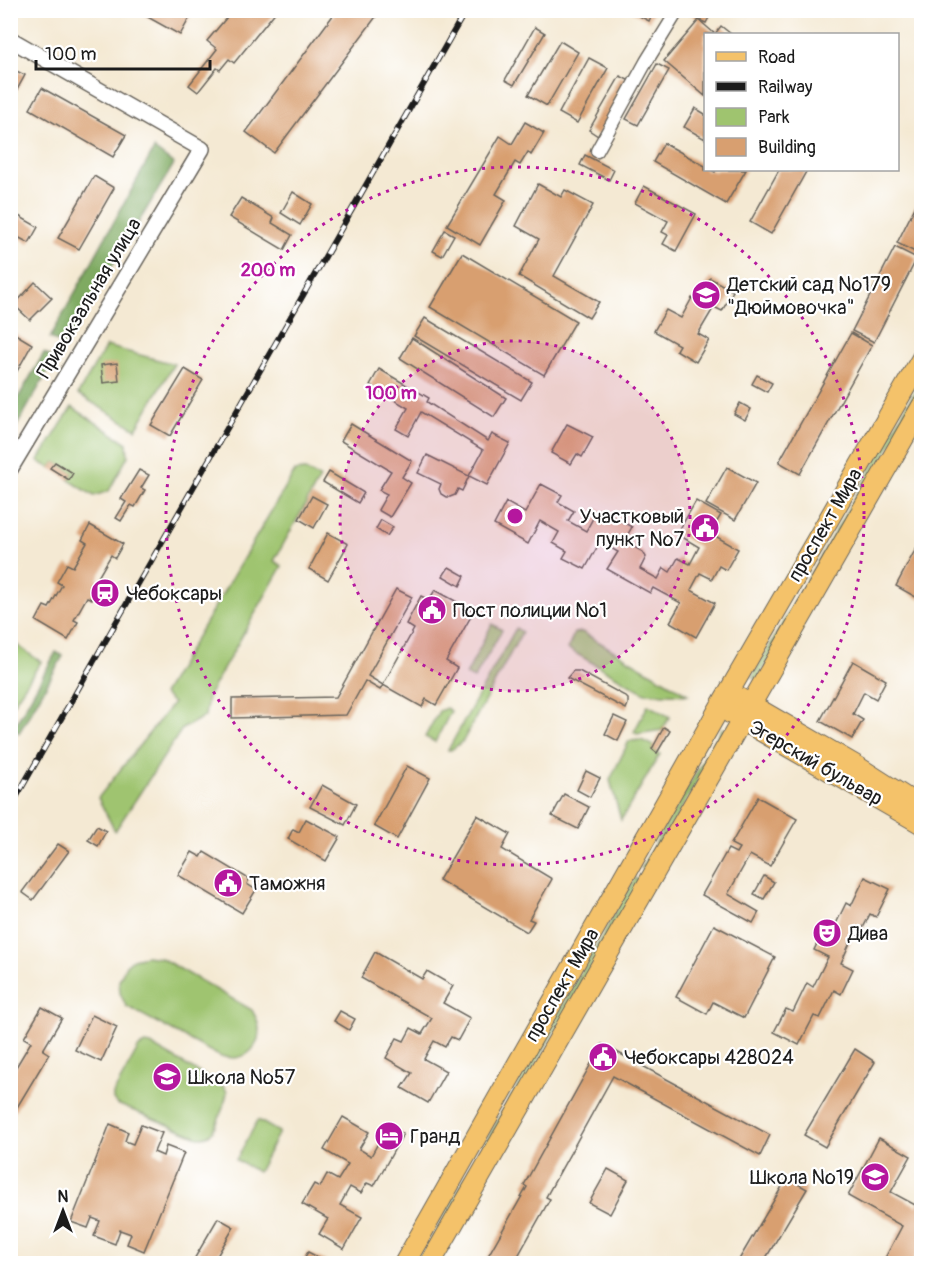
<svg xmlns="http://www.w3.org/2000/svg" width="932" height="1274" viewBox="0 0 932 1274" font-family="Pangolin,sans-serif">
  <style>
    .green { fill: #9fc46f; stroke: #5e7046; stroke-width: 1.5 }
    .forest { fill: #7faa62; stroke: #4e633f; stroke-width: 1.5 }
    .building { fill: #d89f70 }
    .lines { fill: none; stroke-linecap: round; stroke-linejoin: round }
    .minor-casing { stroke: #68645c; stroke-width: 15 }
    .tertiary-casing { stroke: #68645c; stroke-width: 18 }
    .primary-casing { stroke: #68645c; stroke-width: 22 }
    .minor { stroke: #fff; stroke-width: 12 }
    .tertiary { stroke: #fff; stroke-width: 15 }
    .primary { stroke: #f4c26a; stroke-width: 20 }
    .rail-casing { stroke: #1c1c1c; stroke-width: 6 }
    .rail { stroke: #fff; stroke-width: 4; stroke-dasharray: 11; stroke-linecap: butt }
    .ring { fill: none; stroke: #b5179e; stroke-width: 3; stroke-dasharray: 3 6 }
    .labels { text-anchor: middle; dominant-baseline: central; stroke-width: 4.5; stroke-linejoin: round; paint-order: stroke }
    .poi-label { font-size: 20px; fill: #1c1c1c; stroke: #fff; text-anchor: start }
    .street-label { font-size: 20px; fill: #1c1c1c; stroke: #fff }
    .centre { fill: #b5179e; stroke: #fff; stroke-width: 3 }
    .ring-label { font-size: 18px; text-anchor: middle; font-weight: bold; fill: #b5179e; stroke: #fff; stroke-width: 4.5; stroke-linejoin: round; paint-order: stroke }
  </style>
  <rect width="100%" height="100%" fill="#fff"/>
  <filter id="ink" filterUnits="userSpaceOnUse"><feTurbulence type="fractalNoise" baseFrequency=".0167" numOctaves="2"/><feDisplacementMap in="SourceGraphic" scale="12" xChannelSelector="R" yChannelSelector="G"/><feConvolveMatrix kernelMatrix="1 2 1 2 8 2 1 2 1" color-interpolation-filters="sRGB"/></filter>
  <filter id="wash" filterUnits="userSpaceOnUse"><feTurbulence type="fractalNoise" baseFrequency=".008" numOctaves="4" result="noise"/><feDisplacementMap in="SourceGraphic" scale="24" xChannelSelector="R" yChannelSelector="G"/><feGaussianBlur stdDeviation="1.35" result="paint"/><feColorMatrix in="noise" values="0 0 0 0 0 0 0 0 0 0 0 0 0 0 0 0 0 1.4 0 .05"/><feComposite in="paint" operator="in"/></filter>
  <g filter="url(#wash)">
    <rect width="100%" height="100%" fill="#f4e9d3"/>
    <g class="green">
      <path d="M106 346 174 364 136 429 78 394Z"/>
      <path d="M921 381V392L757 679 752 677Z"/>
      <path d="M72 407 127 443 128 456 109 491 94 496 69 480 73 473 55 462 50 468 38 461Z"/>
      <path d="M305 470 320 478 274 561 282 566 208 696 205 716 182 729 115 831 98 798 173 703 163 694 295 471Z"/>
      <path d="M492 624 502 630 474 679 466 675Z"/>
      <path d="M516 628 522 632 463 741 451 750H448Z"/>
      <path d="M582 632 689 695 645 693 568 649 574 633Z"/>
      <path d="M11 641 41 662 11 707Z"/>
      <path d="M648 705 670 717 662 730 637 734 634 732Z"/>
      <path d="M446 708 451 711 435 742 425 737 439 711Z"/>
      <path d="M722 728 725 730V733L646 870 641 868Z"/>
      <path d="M641 740 654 746 652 750 660 754 621 820 610 780 629 741Z"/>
      <path d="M635 878 640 881 423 1263 416 1264Z"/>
      <path d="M146 956 161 958 252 1010C254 1014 257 1019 258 1023 262 1040 253 1056 235 1058 231 1058 226 1057 221 1057L126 1006 120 993 119 981 126 965 133 959Z"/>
      <path d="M145 1044 151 1045 224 1087 227 1092C226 1100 217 1127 211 1133 208 1137 203 1137 198 1137L117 1104 113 1100V1094L139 1047Z"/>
      <path d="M258 1120 279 1132 258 1172 236 1160Z"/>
    </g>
    <g class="forest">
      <path d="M154 149 174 164 64 345 50 338Z"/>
      <path d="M44 353 55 359 11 436V410Z"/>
      <path d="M56 652 63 656 19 733 13 729Z"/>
    </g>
    <g id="blocks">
      <g class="building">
        <path d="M135 10H194L180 35Z"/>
        <path d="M233 10H277L234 63 229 59 220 70 217 68 198 92 189 85 217 49 207 41Z"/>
        <path d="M337 10H381L274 153 246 132Z"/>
        <path d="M628 10H654L649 21Z"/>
        <path d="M691 10H713L706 23 699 20 689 13Z"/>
        <path d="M699 20 715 34 721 26 731 34H705V96L664 61Z"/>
        <path d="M535 27 545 33 514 85 505 80Z"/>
        <path d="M560 41 578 52 547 106 528 95Z"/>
        <path d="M589 58 608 68 577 123 559 113Z"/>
        <path d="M657 64 669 70 638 125 626 119Z"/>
        <path d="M10 68 25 75 13 97 10 96Z"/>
        <path d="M620 76 630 81 598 136 589 130Z"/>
        <path d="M42 88 126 135 113 157 30 109Z"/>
        <path d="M695 108 705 114V139L684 127Z"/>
        <path d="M525 122 544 133 531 155 528 152 520 165 515 162 496 194 506 200 480 245 447 225 500 136 512 144Z"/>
        <path d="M664 143 705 166V170H711L715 172 716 170H746L726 204 653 162Z"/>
        <path d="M585 155 614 170 609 180 580 165Z"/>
        <path d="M779 170H807L771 234 750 222Z"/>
        <path d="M94 176 114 188 79 249 58 238Z"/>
        <path d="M538 184 561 197 565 190 593 205 554 276 599 302 589 318 519 276 539 239 516 226Z"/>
        <path d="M644 186 696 214 676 251 663 244 668 235 662 232 668 221 635 203Z"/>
        <path d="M293 192 312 204 300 225 281 213Z"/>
        <path d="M921 195V249L919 254 897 243Z"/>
        <path d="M241 198 274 218 272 223 292 235 284 250 229 217Z"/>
        <path d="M10 211 38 227 29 243 10 233Z"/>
        <path d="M445 230 454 235 442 256 433 251Z"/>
        <path d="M895 247 917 258 874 342 852 331Z"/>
        <path d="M462 253 576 321 544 375 430 307Z"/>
        <path d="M710 278 733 291 722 311 714 307 698 334 709 340 696 362 676 350 679 345 654 331 666 310 681 318 692 298 697 301Z"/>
        <path d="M35 282 52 298 30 320 14 305Z"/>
        <path d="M425 318 532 382 521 400 414 336Z"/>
        <path d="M12 332 32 344 10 384V335Z"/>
        <path d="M851 333 872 345 800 474 779 462Z"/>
        <path d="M412 338 506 398 494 417 400 358Z"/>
        <path d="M117 363 119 381 103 383 101 365Z"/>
        <path d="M185 369 203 380 170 436 151 425Z"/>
        <path d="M379 369 429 398 427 402 488 441 492 434 510 443 487 485 469 476 483 450 421 412 408 436 396 429 408 408 370 385Z"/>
        <path d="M757 375 772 383 767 392 752 384Z"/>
        <path d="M740 403 751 409 745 420 734 414Z"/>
        <path d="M351 424 412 461 402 477 411 483 390 517 378 510 387 494 379 490 391 471 341 441Z"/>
        <path d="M567 424 593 437 582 457 577 454 571 464 551 453Z"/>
        <path d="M427 455 469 476 462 491 458 489 455 495 450 497H446L441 494 439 489 441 484 418 473Z"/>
        <path d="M55 462 73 473 69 480 50 468Z"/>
        <path d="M727 467 756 483 735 520 706 504Z"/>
        <path d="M139 470 149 475 141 488 145 490 135 507 131 505 121 521 116 518 126 502 121 499Z"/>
        <path d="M329 472 364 493 358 503 323 482Z"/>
        <path d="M541 484 562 495 558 502 574 511 568 521 586 531 598 509 632 527 624 541 643 552 646 557 640 569 658 579 664 568 670 572 678 558 690 564 699 547 677 534 696 501 721 515 710 533 738 549 726 570 719 566 712 579 700 573 691 590 715 603 696 637 670 622 681 603 653 588 650 593 607 569 618 552 600 542 585 569 563 558 567 551 553 543 559 532 540 521 528 544 494 525 506 502 525 513Z"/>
        <path d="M312 496 327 504 314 528 299 519Z"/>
        <path d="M381 520 393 527 387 536 376 529Z"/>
        <path d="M90 525 123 544 115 558 111 555 97 579 101 582 92 599 87 597 74 620 78 622 68 640 36 621 44 606 49 608 62 585 57 582 67 564 73 567 87 543 82 540Z"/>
        <path d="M328 533 348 544 328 580 309 569Z"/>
        <path d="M921 539V600L896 586Z"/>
        <path d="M449 567 465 576 460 586 443 576Z"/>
        <path d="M396 589 412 597 368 676 383 685 380 690 365 681 346 715 232 718V699L336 697Z"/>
        <path d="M435 590 474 611 446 661 457 668 436 705 426 699 422 707 383 685 414 629 406 624 421 596 429 600Z"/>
        <path d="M853 661 886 680 876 699 864 692 853 714 863 720 852 739 820 721Z"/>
        <path d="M573 671H579L625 696 628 699V704L626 709 567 678Z"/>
        <path d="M614 716 627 722 618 741 605 734Z"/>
        <path d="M664 727 670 731 657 753 652 749Z"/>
        <path d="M407 766 430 778 397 839 374 826Z"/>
        <path d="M586 771 600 778 590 797 577 790Z"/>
        <path d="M322 785 356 804 345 825 310 807Z"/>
        <path d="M564 794 589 807 578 829 552 816Z"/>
        <path d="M758 797 797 819 770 866 750 855 728 894 759 912 753 923 702 895 728 849 736 853 739 848 731 844Z"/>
        <path d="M477 815 510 834 502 849 552 879 529 919 534 921 527 932 439 880Z"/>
        <path d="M306 819 340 837 326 861 288 839 293 829 299 832Z"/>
        <path d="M97 826 106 831 98 846 88 840Z"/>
        <path d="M58 844 69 851 33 900 22 892Z"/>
        <path d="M192 852 201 857 204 852 249 879 247 884 256 890 242 913 178 875Z"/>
        <path d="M764 876 774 882 764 899 754 894Z"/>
        <path d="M865 877 890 889 876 917 870 914 859 936 854 934 841 963 853 969 841 994 834 990 820 1018 814 1016 799 1045 774 1032 786 1009 793 1012 807 983 813 987 828 957 814 950 825 927 833 930 846 903 851 906Z"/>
        <path d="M714 925 775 957 744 1018 713 1002 707 1014 676 997Z"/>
        <path d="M375 952 422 979 427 971 453 986 443 1003 470 1018 458 1040 451 1037 445 1047 434 1041 424 1059 446 1071 428 1103 402 1088 412 1073 386 1058 397 1038 404 1041 411 1028 422 1034 432 1018 361 978Z"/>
        <path d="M42 1007 62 1018 43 1050 49 1054 10 1119V1077L31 1042 24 1038Z"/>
        <path d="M340 1011 355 1019 349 1030 334 1021Z"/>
        <path d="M92 1015 117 1027 101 1062 75 1050Z"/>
        <path d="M602 1044 770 1135 760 1156 613 1076 546 1197 550 1199 514 1263H484L527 1187 524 1185Z"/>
        <path d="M855 1049 875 1062 825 1147 804 1135Z"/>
        <path d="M343 1117 369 1132 359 1149 371 1156 388 1125 403 1134 374 1186 367 1183 361 1193 350 1187 340 1205 362 1217 344 1249 319 1234 328 1219 302 1204 314 1184 320 1187 327 1174 338 1180 348 1164 324 1150Z"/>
        <path d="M110 1124 128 1132 125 1141 133 1144 141 1125 162 1133 154 1152 163 1156 166 1146 184 1153 144 1251 127 1244 131 1234 120 1230 115 1244 94 1236 100 1221 92 1218 88 1228 71 1222Z"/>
        <path d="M879 1138 911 1156 891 1192 917 1206 921 1198V1245L912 1263H890L884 1260 902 1226 848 1196Z"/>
        <path d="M608 1169 628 1180 610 1214 589 1203Z"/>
        <path d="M787 1178 807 1189 763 1263H737Z"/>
        <path d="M218 1218 234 1227 213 1263H196L193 1261Z"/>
        <path d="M308 1252 329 1263H301Z"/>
      </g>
    </g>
  </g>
  <g filter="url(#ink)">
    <use href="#blocks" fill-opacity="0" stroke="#68645c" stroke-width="1.5"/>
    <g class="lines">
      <g class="minor-casing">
        <path id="minor" d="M597 151 646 62 678 10"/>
      </g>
      <g class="tertiary-casing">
        <path id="tertiary" d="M10 39 202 149 10 469"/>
      </g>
      <g class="primary-casing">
        <g id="primary">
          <path d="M739 698 858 767 922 808"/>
          <path d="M730 713 922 824"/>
          <path d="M404 1264 720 707 922 358"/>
          <path d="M430 1264 922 406"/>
        </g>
      </g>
      <use href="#minor" class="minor"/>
      <use href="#tertiary" class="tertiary"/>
      <use href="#primary" class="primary"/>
      <g class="rail-casing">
        <path id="rail" d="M10 808 466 10"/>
      </g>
      <use href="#rail" class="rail"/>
    </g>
  </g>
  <circle cx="515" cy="516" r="175" fill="#b5179e" fill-opacity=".12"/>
  <g class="ring">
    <circle cx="515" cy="516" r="175"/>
    <circle cx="515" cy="516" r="349"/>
  </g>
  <defs>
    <g id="school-disc" transform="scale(1.5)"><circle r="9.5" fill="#b5179e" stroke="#fff"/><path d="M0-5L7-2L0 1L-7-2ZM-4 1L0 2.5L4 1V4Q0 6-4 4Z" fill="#fff"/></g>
    <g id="civic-disc" transform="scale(1.5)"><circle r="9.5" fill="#b5179e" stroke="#fff"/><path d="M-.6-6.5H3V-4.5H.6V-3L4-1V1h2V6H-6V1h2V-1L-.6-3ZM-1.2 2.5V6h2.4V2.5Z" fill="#fff"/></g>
    <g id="station-disc" transform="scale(1.5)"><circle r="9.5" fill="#b5179e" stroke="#fff"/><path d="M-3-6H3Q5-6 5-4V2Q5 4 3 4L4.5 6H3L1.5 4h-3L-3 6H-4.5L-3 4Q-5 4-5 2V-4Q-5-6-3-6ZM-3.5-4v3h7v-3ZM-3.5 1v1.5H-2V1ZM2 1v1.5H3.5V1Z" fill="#fff"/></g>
    <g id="theatre-disc" transform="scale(1.5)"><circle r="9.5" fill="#b5179e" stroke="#fff"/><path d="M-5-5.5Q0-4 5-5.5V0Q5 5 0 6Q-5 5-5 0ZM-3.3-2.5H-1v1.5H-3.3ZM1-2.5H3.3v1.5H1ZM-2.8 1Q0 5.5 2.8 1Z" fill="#fff"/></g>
    <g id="hotel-disc" transform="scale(1.5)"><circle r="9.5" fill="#b5179e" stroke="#fff"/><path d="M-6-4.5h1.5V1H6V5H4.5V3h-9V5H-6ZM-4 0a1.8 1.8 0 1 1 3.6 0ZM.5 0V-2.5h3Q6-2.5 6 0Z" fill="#fff"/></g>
  </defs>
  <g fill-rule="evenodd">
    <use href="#school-disc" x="706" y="295"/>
    <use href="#civic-disc" x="705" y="528"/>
    <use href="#station-disc" x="105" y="593"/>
    <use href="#civic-disc" x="432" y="610"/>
    <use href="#civic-disc" x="228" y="883"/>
    <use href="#theatre-disc" x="827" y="933"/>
    <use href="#civic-disc" x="603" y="1057"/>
    <use href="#school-disc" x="167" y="1077"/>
    <use href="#hotel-disc" x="389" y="1136"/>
    <use href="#school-disc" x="875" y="1177"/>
  </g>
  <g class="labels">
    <g class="poi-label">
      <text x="727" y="284">Детский сад №179<tspan x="727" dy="23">"Дюймовочка"</tspan></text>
      <text x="684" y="516" text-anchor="end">Участковый<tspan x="684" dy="23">пункт №7</tspan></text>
      <text x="126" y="593">Чебоксары</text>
      <text x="453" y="610">Пост полиции №1</text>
      <text x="249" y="883">Таможня</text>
      <text x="848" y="933">Дива</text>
      <text x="624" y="1057">Чебоксары 428024</text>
      <text x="188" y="1077">Школа №57</text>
      <text x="410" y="1136">Гранд</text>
      <text x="854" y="1177" text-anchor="end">Школа №19</text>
    </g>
    <g class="street-label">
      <text transform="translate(89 298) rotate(-59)">Привокзальная улица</text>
      <text transform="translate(825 525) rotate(-60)">проспект Мира</text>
      <text transform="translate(816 763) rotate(30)">Эгерский бульвар</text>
      <text transform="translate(562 985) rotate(-60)">проспект Мира</text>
    </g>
  </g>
  <circle cx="515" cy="516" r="9" class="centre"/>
  <g class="ring-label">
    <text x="268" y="276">200 m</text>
    <text x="391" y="399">100 m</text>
  </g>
  <rect width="932" height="1274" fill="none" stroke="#fff" stroke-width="36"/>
  <rect x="704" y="33" width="195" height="138" fill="#ffffff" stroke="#a4a4a4" stroke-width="1.5"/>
  <rect x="716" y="52" width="30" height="9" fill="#f4c26a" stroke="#a4a4a4" stroke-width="1.5"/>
  <text x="758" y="63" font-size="18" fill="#1c1c1c">Road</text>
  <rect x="716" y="82" width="30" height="9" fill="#1c1c1c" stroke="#a4a4a4" stroke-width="1.5"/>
  <text x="758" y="93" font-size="18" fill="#1c1c1c">Railway</text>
  <rect x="716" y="108" width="30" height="18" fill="#9fc46f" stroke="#a4a4a4" stroke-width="1.5"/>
  <text x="758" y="123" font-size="18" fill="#1c1c1c">Park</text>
  <rect x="716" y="138" width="30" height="18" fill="#d89f70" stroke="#a4a4a4" stroke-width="1.5"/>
  <text x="758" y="153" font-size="18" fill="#1c1c1c">Building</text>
  <g transform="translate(63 1211)" stroke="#ffffff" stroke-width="4.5" paint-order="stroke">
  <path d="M0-4.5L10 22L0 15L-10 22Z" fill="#1c1c1c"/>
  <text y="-9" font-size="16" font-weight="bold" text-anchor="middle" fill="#1c1c1c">N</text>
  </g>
  <path d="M36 60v9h174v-9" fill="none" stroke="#1c1c1c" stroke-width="3"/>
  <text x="45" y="60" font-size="18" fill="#1c1c1c" stroke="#ffffff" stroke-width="4.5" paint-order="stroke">100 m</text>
</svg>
